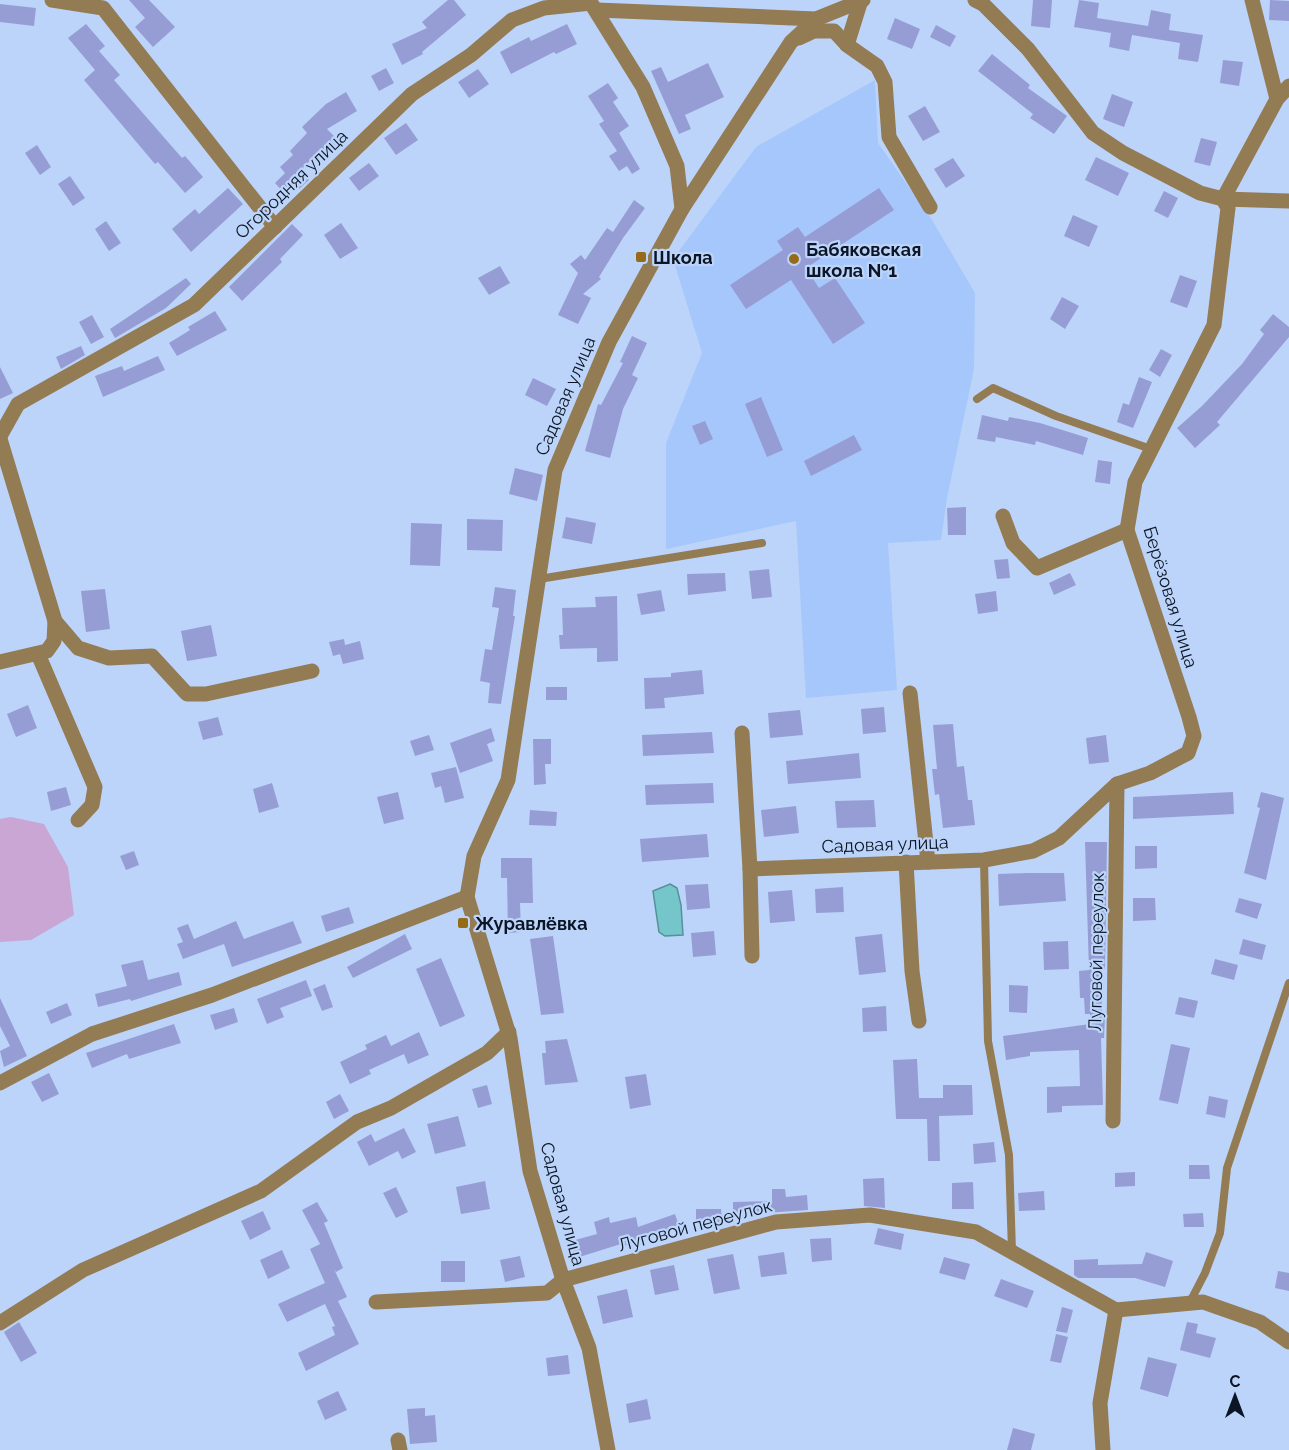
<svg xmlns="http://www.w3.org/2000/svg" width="1289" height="1450" viewBox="0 0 1289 1450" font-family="Raleway,sans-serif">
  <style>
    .built { fill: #a6c7fb }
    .green { fill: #caa6d4 }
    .water { fill: #74c6ca; stroke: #549198; stroke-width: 1.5 }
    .building { fill: #969dd4 }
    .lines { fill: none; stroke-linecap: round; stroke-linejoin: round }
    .lane { stroke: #937b53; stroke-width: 8 }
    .street { stroke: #937b53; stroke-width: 15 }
    .poi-dot { fill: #956b17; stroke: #bcd4f9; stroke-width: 2 }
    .labels { text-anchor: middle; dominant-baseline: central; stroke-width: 4.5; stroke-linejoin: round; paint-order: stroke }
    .street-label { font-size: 18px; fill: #0b1525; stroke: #bcd4f9 }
    .poi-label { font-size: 18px; font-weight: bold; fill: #0b1525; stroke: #bcd4f9; text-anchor: start }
  </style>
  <rect width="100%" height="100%" fill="#bcd4f9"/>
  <path class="built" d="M875 80 878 143 932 220 975 293 974 369 947 498 941 540 888 543 897 690 806 698 796 521 666 549V443L702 353 673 259 756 147Z"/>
  <path class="green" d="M11 817 44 824 68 867 74 915 31 940 0 942V819Z"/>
  <path class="water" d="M670 884 677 888 681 905 683 935 665 936 659 932 653 891Z"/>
  <g class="building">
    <path d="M129 0H149L175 27 153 47 135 27 145 18Z"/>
    <path d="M448 0H454L466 15 422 52 423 54 402 65 392 44 427 28 422 22Z"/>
    <path d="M1033 0H1052L1050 28 1031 26Z"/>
    <path d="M1079 0 1099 3 1097 18 1148 26 1151 10 1171 14 1169 30 1203 35 1198 62 1178 59 1180 43 1132 35 1129 51 1109 47 1111 33 1074 27Z"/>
    <path d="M1270 0 1289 1V21L1269 20Z"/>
    <path d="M0 4 36 8 34 26 0 22Z"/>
    <path d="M895 18 920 29 912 49 887 39Z"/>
    <path d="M86 24 105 46 99 51 120 75 114 80 182 158 185 156 203 177 185 193 158 162 155 164 84 80 95 70 68 38Z"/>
    <path d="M567 24 577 44 556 54 554 52 511 74 500 52 529 37 531 41Z"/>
    <path d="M936 25 956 36 950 47 930 37Z"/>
    <path d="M992 54 1030 85 1028 88 1067 116 1054 134 1030 118 1033 114 978 71Z"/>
    <path d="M1223 60 1243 62 1239 86 1220 83Z"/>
    <path d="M708 63 724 97 685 115 691 129 679 134 651 71 661 67 668 82Z"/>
    <path d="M386 68 394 83 379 91 371 76Z"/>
    <path d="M478 69 489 84 469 98 458 82Z"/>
    <path d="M608 83 618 98 613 102 629 126 619 133 640 169 632 174 627 166 619 171 609 156 617 151 599 124 604 121 588 96Z"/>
    <path d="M346 92 357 111 327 129 340 142 328 154 322 148 303 168 309 180 299 189 295 185 285 194 275 183 285 173 280 167 293 155 290 151 307 133 302 127 326 104Z"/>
    <path d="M1112 94 1133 102 1124 127 1103 119Z"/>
    <path d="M925 106 940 132 923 141 908 116Z"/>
    <path d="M406 123 418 140 396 155 384 138Z"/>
    <path d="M1201 138 1217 142 1210 166 1194 162Z"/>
    <path d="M37 145 51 167 40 175 25 153Z"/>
    <path d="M1096 157 1129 173 1118 196 1085 180Z"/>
    <path d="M953 158 965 176 946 188 934 169Z"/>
    <path d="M369 163 379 176 359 191 349 178Z"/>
    <path d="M70 176 85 198 73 206 58 184Z"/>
    <path d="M228 188 243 204 191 252 172 229 195 209 199 214Z"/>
    <path d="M879 188 894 210 806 268 819 288 835 278 865 323 833 344 791 280 746 309 730 285 783 250 777 241 798 227 805 237Z"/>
    <path d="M1164 191 1178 198 1168 218 1154 211Z"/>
    <path d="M634 200 645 208 623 238 599 277 601 279 583 294 591 298 578 324 558 315 578 273 570 264 581 255 585 260 607 228 613 232Z"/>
    <path d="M1073 215 1098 226 1089 247 1064 236Z"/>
    <path d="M106 221 121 243 109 251 95 229Z"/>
    <path d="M341 223 358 248 340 259 324 235Z"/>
    <path d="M292 224 303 235 280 259 282 262 242 301 229 287Z"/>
    <path d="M500 266 510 283 489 295 478 278Z"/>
    <path d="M1180 275 1197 281 1187 308 1170 302Z"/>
    <path d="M186 278 191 284 166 308 115 338 110 329Z"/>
    <path d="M1062 297 1079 306 1065 329 1050 319Z"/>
    <path d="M215 311 227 330 177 356 169 343 190 330 188 327Z"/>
    <path d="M1273 314 1289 327V337L1217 422 1220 425 1195 448 1177 428 1202 406 1242 364 1264 334 1260 330Z"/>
    <path d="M92 315 104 337 91 344 79 322Z"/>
    <path d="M632 336 647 343 632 375 638 378 623 409 610 458 585 451 598 404 601 405 623 363 620 362Z"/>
    <path d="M81 346 85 355 61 369 56 357Z"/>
    <path d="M1161 349 1172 355 1160 377 1149 370Z"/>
    <path d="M158 356 165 370 103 397 95 376 122 366 124 371Z"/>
    <path d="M0 367 13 393 0 399Z"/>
    <path d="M1139 377 1152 382 1133 428 1117 422 1123 403 1129 405Z"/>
    <path d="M533 378 556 389 547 406 525 395Z"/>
    <path d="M761 397 783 450 767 457 745 404Z"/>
    <path d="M982 415 1008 421 1009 417 1040 423 1088 438 1083 455 1036 441 1035 445 996 437 995 442 977 439Z"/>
    <path d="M705 421 713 439 700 445 692 426Z"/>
    <path d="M854 435 862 450 811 476 804 461Z"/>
    <path d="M1098 460 1112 462 1110 484 1095 482Z"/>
    <path d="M515 468 543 475 537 501 509 494Z"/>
    <path d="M966 507V535H948L947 508Z"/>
    <path d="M566 517 596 523 592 544 562 538Z"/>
    <path d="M467 519 503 520 502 551 467 550Z"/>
    <path d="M411 523 442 524 440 566 410 565Z"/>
    <path d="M1008 559 1010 578 997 579 994 560Z"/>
    <path d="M769 569 772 597 752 599 749 571Z"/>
    <path d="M725 573 726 591 688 595 687 574Z"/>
    <path d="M1070 573 1076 585 1054 595 1049 583Z"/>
    <path d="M495 587 516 590 513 616H515L501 704 488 703 490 683 480 681 485 649 492 650 499 608 492 607Z"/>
    <path d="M105 589 110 629 86 632 81 591Z"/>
    <path d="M661 590 665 611 641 615 637 594Z"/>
    <path d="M996 591 998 611 978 614 975 594Z"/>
    <path d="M617 596 618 661 597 662V648L560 649 559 635H563L562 608 596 607 595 597Z"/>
    <path d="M211 625 217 656 187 661 181 631Z"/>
    <path d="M344 639 345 645 360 641 364 659 343 664 340 654 333 656 329 642Z"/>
    <path d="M702 670 704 694 664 698 665 708 645 709 644 678 671 677V673Z"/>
    <rect x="546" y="687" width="21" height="13"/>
    <path d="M28 705 37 728 16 737 7 714Z"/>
    <path d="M884 707 886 732 863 734 861 709Z"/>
    <path d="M800 710 803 735 770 738 768 713Z"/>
    <path d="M218 717 223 735 203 740 198 722Z"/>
    <path d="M953 724 957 767 964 766 968 800H972L975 825 943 828 939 794 935 795 932 769H937L933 725Z"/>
    <path d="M491 728 495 741 487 744 493 761 460 773 450 743Z"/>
    <path d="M712 732 714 753 643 756 642 735Z"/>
    <path d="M429 735 434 750 415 756 410 741Z"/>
    <path d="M1106 735 1109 762 1089 764 1086 738Z"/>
    <path d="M533 739H551V764H545L546 784 534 785Z"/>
    <path d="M859 753 861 778 788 784 786 761Z"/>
    <path d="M456 767 464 798 445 803 441 786 435 788 431 773Z"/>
    <path d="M272 783 279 807 259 813 253 789Z"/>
    <path d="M713 783 714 803 646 805 645 785Z"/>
    <path d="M66 787 71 805 51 811 47 792Z"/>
    <path d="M398 792 404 819 384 824 377 797Z"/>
    <path d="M1233 792 1234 814 1133 819V797Z"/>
    <path d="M1261 792 1284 798 1266 880 1244 873 1260 808 1257 807Z"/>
    <path d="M874 800 876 827 837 828 835 801Z"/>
    <path d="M796 806 799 833 764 837 761 810Z"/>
    <path d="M530 810 557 812 556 826 529 825Z"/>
    <path d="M707 834 709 857 642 862 640 839Z"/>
    <path d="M1085 842H1107L1105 969H1101L1102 1015H1105L1104 1038H1101L1103 1105 1062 1106V1112L1047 1113V1087L1080 1086 1079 1050 1030 1052V1056L1006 1060 1003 1036 1090 1024V1014H1085L1084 998H1080L1079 971 1089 970Z"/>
    <path d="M1135 846H1157V868L1135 869Z"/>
    <path d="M134 851 139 865 126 870 120 856Z"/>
    <path d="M501 858H532L533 903H520L521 932 508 933 507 878H501Z"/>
    <path d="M1027 873H1064L1066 901 999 906 998 874Z"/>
    <path d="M708 884 710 908 687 910 685 885Z"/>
    <path d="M843 887 844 912 816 913 815 889Z"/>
    <path d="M792 890 795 921 770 923 768 892Z"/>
    <path d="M1133 898H1155L1156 920 1133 921Z"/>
    <path d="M1239 898 1262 904 1257 919 1235 912Z"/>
    <path d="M349 907 354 923 326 932 321 916Z"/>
    <path d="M236 921 244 939 293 921 302 943 232 967 224 944 183 959 177 944 183 942 177 928 188 924 194 939Z"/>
    <path d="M714 931 716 955 693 957 691 933Z"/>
    <path d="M405 934 412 949 353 978 347 967Z"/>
    <path d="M882 934 886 972 859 975 855 937Z"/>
    <path d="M553 936 564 1013 541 1015 530 939Z"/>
    <path d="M1243 939 1266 945 1262 960 1239 954Z"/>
    <path d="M1068 941 1069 969 1044 970 1043 942Z"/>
    <path d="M441 958 465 1016 440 1027 416 969Z"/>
    <path d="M1215 959 1238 965 1234 980 1211 974Z"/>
    <path d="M143 960 148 980 179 972 182 985 131 1001 130 999 98 1007 95 994 127 986 121 965Z"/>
    <path d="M306 980 312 996 280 1008 284 1017 267 1024 257 999Z"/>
    <path d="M325 984 333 1007 322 1011 313 989Z"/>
    <path d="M1009 985 1028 986 1027 1013 1009 1012Z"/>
    <path d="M1179 997 1198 1001 1194 1018 1175 1014Z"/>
    <path d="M0 998 27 1056 4 1067 0 1051 10 1046 0 1026Z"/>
    <path d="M67 1003 72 1015 51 1024 46 1012Z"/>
    <path d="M886 1006 887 1031 863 1032 862 1008Z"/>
    <path d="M234 1008 238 1022 215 1030 210 1015Z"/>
    <path d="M174 1024 181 1043 129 1059 127 1054 92 1068 86 1053Z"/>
    <path d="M419 1032 429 1055 408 1064 404 1054 369 1070 371 1074 350 1084 340 1062 367 1049 365 1045 386 1035 391 1046Z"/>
    <path d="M567 1039 578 1082 545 1085 542 1053H546L545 1041Z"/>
    <path d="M1171 1044 1190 1048 1178 1104 1159 1100Z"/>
    <path d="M917 1059 919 1098H943V1085H972L973 1115 939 1116 940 1161H928L927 1119H896L893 1060Z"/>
    <path d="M49 1073 59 1094 42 1102 31 1082Z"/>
    <path d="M646 1074 651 1105 630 1109 625 1077Z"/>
    <path d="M487 1085 492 1104 478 1108 472 1089Z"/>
    <path d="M340 1094 349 1111 334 1119 326 1102Z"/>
    <path d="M1209 1096 1228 1100 1225 1118 1206 1114Z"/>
    <path d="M458 1116 466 1146 435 1154 427 1124Z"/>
    <path d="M404 1128 416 1152 402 1159 398 1151 369 1166 357 1142 371 1134 375 1142Z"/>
    <path d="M994 1142 996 1162 974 1164 973 1144Z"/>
    <path d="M1189 1165H1209L1210 1179H1189Z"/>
    <path d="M1135 1172V1186L1115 1187V1173Z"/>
    <path d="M884 1178 885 1208 864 1206 863 1179Z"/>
    <path d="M485 1181 490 1209 461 1214 456 1187Z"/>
    <path d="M973 1182 974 1209H952V1183Z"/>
    <path d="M396 1187 408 1212 396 1218 383 1193Z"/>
    <path d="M772 1189H785L786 1197 807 1195 808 1210 764 1213 761 1216H733V1202L772 1201Z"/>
    <path d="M1044 1191 1045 1210 1019 1211 1018 1193Z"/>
    <path d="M317 1202 328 1221 324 1223 343 1268 336 1272 334 1269 347 1297 338 1301 359 1344 306 1371 298 1353 335 1335 332 1327 335 1326 325 1304 287 1322 278 1304 325 1283 310 1249 320 1244 302 1210Z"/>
    <path d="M696 1209H721L722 1222 696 1223Z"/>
    <path d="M263 1211 271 1229 250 1240 241 1221Z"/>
    <path d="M1203 1213 1204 1227H1184L1183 1214Z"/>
    <path d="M675 1214 679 1226 641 1240V1242L624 1246V1243L573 1259 568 1242 597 1234 594 1222 609 1217 610 1223 636 1217 638 1227Z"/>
    <path d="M878 1228 904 1234 901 1250 874 1244Z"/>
    <path d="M831 1238 832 1260 812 1262 810 1239Z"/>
    <path d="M282 1250 290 1268 268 1279 260 1260Z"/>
    <path d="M784 1252 787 1274 761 1277 758 1256Z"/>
    <path d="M1146 1252 1173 1261 1165 1287 1135 1278H1078L1074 1275V1260L1098 1259V1265L1142 1264Z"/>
    <path d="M733 1254 740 1289 714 1294 707 1259Z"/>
    <path d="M520 1256 525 1277 505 1282 500 1260Z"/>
    <path d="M944 1257 970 1264 965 1280 939 1273Z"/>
    <rect x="441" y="1261" width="24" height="21"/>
    <path d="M674 1265 679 1290 655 1295 650 1270Z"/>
    <path d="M1278 1271 1289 1273V1291L1275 1288Z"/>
    <path d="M1001 1279 1034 1291 1027 1308 994 1296Z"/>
    <path d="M627 1289 633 1317 603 1324 597 1296Z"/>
    <path d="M1062 1307 1073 1310 1067 1333 1056 1331Z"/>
    <path d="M19 1322 37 1353 21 1362 4 1332Z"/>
    <path d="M1187 1322 1198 1324 1196 1333 1216 1338 1210 1358 1180 1350Z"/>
    <path d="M1056 1334 1068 1337 1061 1363 1050 1361Z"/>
    <path d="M568 1355 570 1374 548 1376 546 1358Z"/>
    <path d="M1148 1357 1177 1364 1168 1397 1140 1389Z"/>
    <path d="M338 1391 347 1410 325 1420 317 1401Z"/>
    <path d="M647 1399 651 1419 629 1423 626 1404Z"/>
    <path d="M425 1408V1416L435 1415 437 1442 410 1444 407 1409Z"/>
    <path d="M1013 1428 1035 1434 1031 1450H1007Z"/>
  </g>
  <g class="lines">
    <g class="lane">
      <path d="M977 399 993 388 1056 416 1151 449"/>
      <path d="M539 579 762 543"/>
      <path d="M984 860 988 1041 1009 1155 1012 1252"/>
      <path d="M1190 1302 1205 1273 1220 1233 1227 1168 1289 983"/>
    </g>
    <g class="street">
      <path d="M52 0 103 8 275 227"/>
      <path d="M589 0 643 87 677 166 682 209 609 342 555 470 508 780 474 856 467 897 510 1038 530 1171 563 1280 589 1348 608 1450"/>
      <path d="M861 0 847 45 877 66 885 82 889 137 930 207"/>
      <path d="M975 0 983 4 1028 49 1093 133 1123 153 1200 193 1223 199 1289 201"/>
      <path d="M597 10 816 19 863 0"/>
      <path d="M799 38 814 31H834L847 45"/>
      <path d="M1277 99 1289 86"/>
      <path d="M1223 199 1277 99 1252 0"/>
      <path d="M682 209 791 42 816 19"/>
      <path d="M0 436 18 404 194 305 412 94 471 55 512 20 544 8 591 3"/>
      <path d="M0 439 55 621 78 648 109 658 152 656 187 694H206L312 671"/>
      <path d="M1003 516 1013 543 1037 568 1127 530"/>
      <path d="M38 654 95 787 92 805 78 820"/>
      <path d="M0 662 47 651 54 641 55 621"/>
      <path d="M910 693 928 862"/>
      <path d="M742 733 750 869 752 956"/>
      <path d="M906 862 912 971 919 1021"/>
      <path d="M750 869 984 860 1033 851 1059 838 1117 784 1150 773 1188 753 1194 736 1189 717 1127 530 1135 482 1214 325 1228 208 1223 199"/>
      <path d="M0 1083 92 1034 212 995 467 897"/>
      <path d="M1113 1121 1117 784"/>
      <path d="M376 1302 547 1293 563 1280 776 1222 870 1215 976 1232 1116 1310 1100 1403 1103 1450"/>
      <path d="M1116 1310 1203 1302 1260 1322 1289 1342"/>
      <path d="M0 1323 83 1270 261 1191 357 1122 391 1108 487 1053 509 1032"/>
      <path d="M398 1440 400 1450"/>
    </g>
  </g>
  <g class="poi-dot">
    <rect x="635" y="251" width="12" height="12" rx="3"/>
    <circle cx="794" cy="259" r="6"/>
    <rect x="457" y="917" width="12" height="12" rx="3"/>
  </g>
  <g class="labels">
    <g class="street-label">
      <text transform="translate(291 184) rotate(-44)">Огородняя улица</text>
      <text transform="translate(565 396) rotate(-67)">Садовая улица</text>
      <text transform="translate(1171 597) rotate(73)">Берёзовая улица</text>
      <text transform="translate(885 844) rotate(-2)">Садовая улица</text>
      <text transform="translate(1096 952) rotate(-89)">Луговой переулок</text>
      <text transform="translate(563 1204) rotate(75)">Садовая улица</text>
      <text transform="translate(695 1225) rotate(-15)">Луговой переулок</text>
    </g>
    <g class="poi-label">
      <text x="806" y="249">Бабяковская<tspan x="806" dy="21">школа №1</tspan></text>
      <text x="653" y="257">Школа</text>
      <text x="475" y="923">Журавлёвка</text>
    </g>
  </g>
  <g transform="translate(1235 1396)" stroke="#bcd4f9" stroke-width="4.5" paint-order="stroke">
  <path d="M0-4.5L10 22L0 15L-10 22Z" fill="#0b1525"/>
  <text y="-9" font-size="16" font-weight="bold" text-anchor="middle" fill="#0b1525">С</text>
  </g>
</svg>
